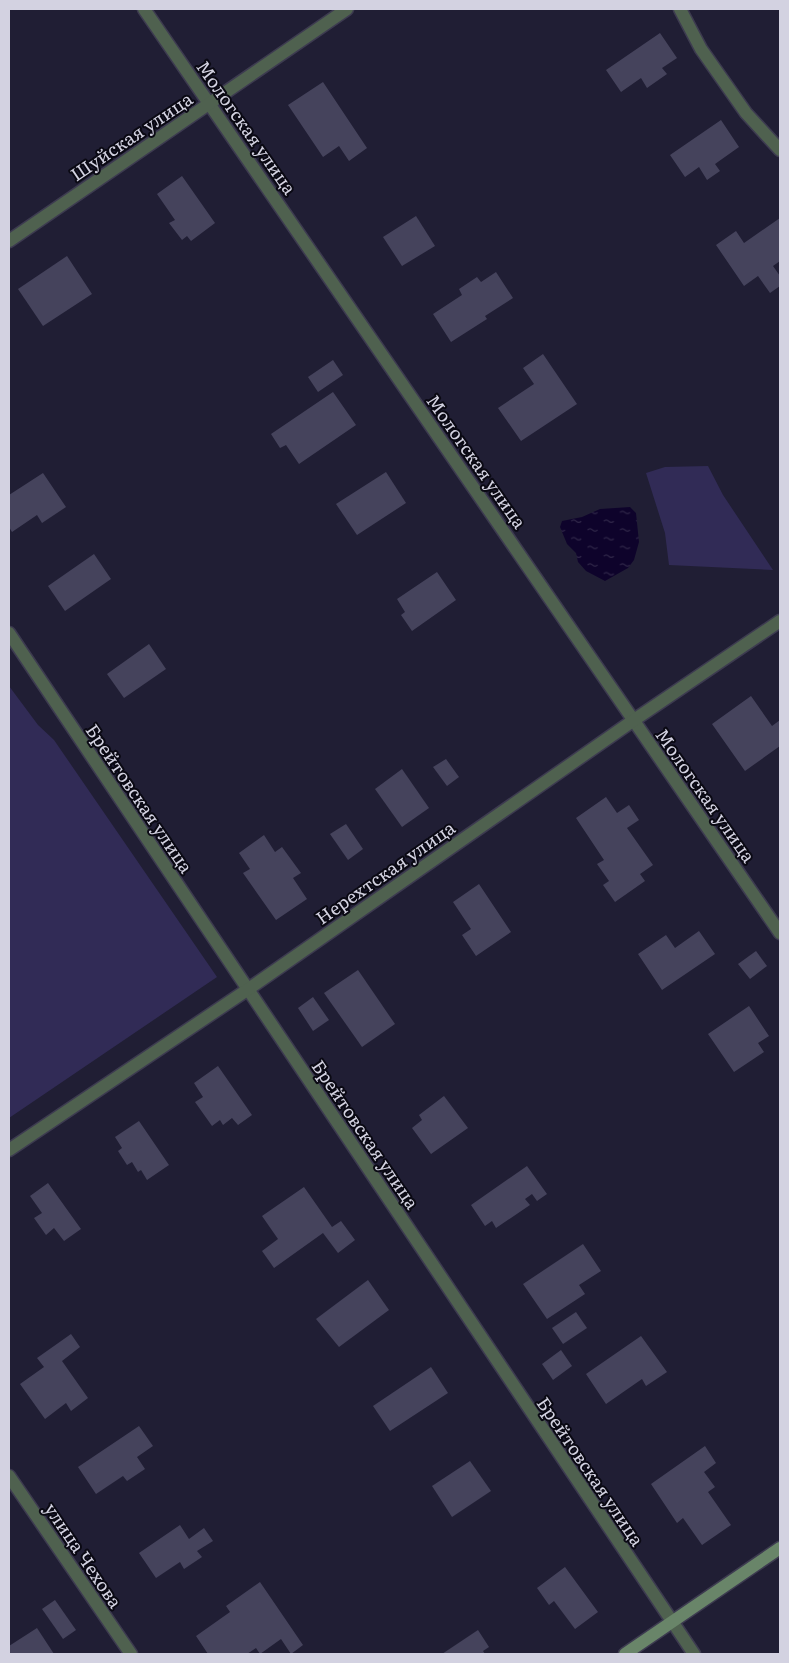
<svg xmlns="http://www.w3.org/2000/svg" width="789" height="1663" viewBox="0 0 789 1663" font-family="Literata,serif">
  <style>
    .green { fill: #312b56 }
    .water { fill: url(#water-ripples) }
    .building { fill: #45435c }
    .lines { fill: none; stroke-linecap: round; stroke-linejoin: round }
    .street-casing { stroke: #3d3b50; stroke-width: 15 }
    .secondary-casing { stroke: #3d3b50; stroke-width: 15 }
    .street { stroke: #4f614f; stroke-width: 12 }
    .secondary { stroke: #698569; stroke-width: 12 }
    .labels { text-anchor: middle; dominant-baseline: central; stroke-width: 4; stroke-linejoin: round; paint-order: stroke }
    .street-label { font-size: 18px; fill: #d3d2e1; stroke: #0a0913 }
  </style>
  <defs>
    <pattern id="water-ripples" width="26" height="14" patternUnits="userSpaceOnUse" patternTransform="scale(1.25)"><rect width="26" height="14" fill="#0e032b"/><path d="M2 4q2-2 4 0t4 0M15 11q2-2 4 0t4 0" fill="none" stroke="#302749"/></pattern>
  </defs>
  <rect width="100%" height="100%" fill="#201e34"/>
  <g class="green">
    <path d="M708 466 723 495 773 570 669 565 665 533 646 473 665 467Z"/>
    <path d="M9 686 38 725 54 740 217 977 9 1118Z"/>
  </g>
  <path class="water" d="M630 507 636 513 639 542 634 560 628 568 605 581 586 571 578 562 576 553 567 544 560 527 562 521 582 517 600 509Z"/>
  <g class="building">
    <path d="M660 33 677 58 662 68 667 74 647 88 641 78 621 92 606 70Z"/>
    <path d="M323 82 367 148 349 161 339 146 323 157 288 105Z"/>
    <path d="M721 120 739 147 715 164 720 171 707 180 699 167 685 177 670 155Z"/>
    <path d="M182 176 215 223 191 241 187 236 182 240 169 223 175 220 157 194Z"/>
    <path d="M416 216 435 246 402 266 383 237Z"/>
    <path d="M780 218V261L773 266 780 276V286L770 293 758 276 744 286 716 245 736 231 744 243Z"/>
    <path d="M67 256 92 294 43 326 18 289Z"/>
    <path d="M496 272 513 298 485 316 487 319 451 342 433 314 462 295 459 289 477 277 481 282Z"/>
    <path d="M543 354 577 404 521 441 498 408 534 384 523 368Z"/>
    <path d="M333 360 343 375 318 392 308 377Z"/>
    <path d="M333 392 356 425 299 464 286 445 280 448 271 434Z"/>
    <path d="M386 472 406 503 357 535 336 504Z"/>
    <path d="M43 473 66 507 42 523 37 515 12 532 9 527V495Z"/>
    <path d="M94 554 111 579 65 611 48 586Z"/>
    <path d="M437 572 456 600 412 631 401 615 405 612 397 599Z"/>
    <path d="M149 644 166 669 124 698 107 674Z"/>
    <path d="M751 696 772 726 780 720V746L745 771 712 724Z"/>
    <path d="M446 759 459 777 447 786 433 767Z"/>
    <path d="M402 769 429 808 402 827 375 789Z"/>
    <path d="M606 797 617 813 629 805 639 820 627 828 653 865 640 874 645 881 615 902 603 885 609 881 597 864 604 860 576 818Z"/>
    <path d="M346 824 363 849 348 860 330 834Z"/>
    <path d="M264 835 275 852 282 847 301 873 293 878 307 899 276 920 243 873 250 869 239 853Z"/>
    <path d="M479 884 511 932 476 956 462 935 471 929 453 902Z"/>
    <path d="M699 931 715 954 662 990 638 954 666 935 675 948Z"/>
    <path d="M756 951 767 966 750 979 738 964Z"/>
    <path d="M358 970 395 1024 362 1047 324 993Z"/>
    <path d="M313 997 329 1020 313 1031 298 1008Z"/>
    <path d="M749 1006 769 1036 758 1043 764 1052 734 1072 708 1034Z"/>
    <path d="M218 1066 252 1115 238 1125 232 1118 223 1125 220 1120 212 1126 195 1102 203 1097 194 1083Z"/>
    <path d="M444 1096 468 1128 431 1154 412 1128 422 1120 419 1115Z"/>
    <path d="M139 1121 169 1165 147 1180 141 1170 138 1172 132 1162 127 1165 118 1151 122 1148 115 1137Z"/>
    <path d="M527 1166 547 1194 537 1201 532 1194 525 1199 530 1205 496 1228 492 1221 485 1226 471 1205Z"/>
    <path d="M48 1183 81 1229 64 1241 54 1228 46 1235 34 1218 42 1213 30 1196Z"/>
    <path d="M304 1187 332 1227 341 1221 355 1240 338 1253 323 1233 274 1268 262 1251 278 1239 262 1216Z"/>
    <path d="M583 1244 601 1271 579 1285 585 1294 547 1319 523 1284Z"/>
    <path d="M368 1280 389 1310 339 1347 316 1319Z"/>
    <path d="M576 1312 587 1328 563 1344 552 1328Z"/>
    <path d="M71 1334 80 1347 62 1361 88 1398 71 1411 66 1403 45 1419 20 1384 44 1367 37 1358Z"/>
    <path d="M641 1336 667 1372 646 1386 642 1379 606 1404 586 1374Z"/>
    <path d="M561 1350 572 1366 553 1380 542 1364Z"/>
    <path d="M431 1367 448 1393 390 1431 373 1406Z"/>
    <path d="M139 1426 153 1446 137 1457 145 1469 127 1481 123 1476 96 1494 78 1467Z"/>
    <path d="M705 1446 716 1463 704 1472 715 1487 708 1492 731 1525 702 1545 683 1518 677 1523 651 1484Z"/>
    <path d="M470 1461 491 1491 452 1517 432 1486Z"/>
    <path d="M180 1525 189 1539 204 1528 213 1541 197 1551 202 1557 184 1569 180 1562 156 1578 139 1553Z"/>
    <path d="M565 1567 598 1612 575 1629 554 1601 549 1605 537 1588Z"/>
    <path d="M260 1582 303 1645 291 1654 281 1639 260 1654 256 1648 247 1654H208L196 1636 230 1612 226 1606Z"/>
    <path d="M55 1600 76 1630 63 1639 42 1609Z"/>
    <path d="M37 1628 54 1654H9V1646Z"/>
    <path d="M478 1630 489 1647 483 1651 485 1654H442Z"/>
  </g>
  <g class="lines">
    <g class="street-casing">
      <g id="street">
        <path d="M144 9 780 933"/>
        <path d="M680 9 701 49 746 113 780 150"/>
        <path d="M9 241 347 9"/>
        <path d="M9 633 694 1654"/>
        <path d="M9 1150 247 990 634 720 780 621"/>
        <path d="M9 1476 131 1654"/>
      </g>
    </g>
    <g class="secondary-casing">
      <path id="secondary" d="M625 1654 780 1548"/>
    </g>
    <use href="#street" class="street"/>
    <use href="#secondary" class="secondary"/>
  </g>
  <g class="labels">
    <g class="street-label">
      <text transform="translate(247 127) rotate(55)">Мологская улица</text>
      <text transform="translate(131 136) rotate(-34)">Шуйская улица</text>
      <text transform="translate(477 461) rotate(55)">Мологская улица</text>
      <text transform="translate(706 795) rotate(55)">Мологская улица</text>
      <text transform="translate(140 798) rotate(56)">Брейтовская улица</text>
      <text transform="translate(385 872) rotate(-35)">Нерехтская улица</text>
      <text transform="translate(366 1134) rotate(56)">Брейтовская улица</text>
      <text transform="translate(591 1471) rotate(56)">Брейтовская улица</text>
      <text transform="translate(84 1555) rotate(56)">улица Чехова</text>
    </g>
  </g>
  <rect width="789" height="1663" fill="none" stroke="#d3d2e1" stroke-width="20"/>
</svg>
